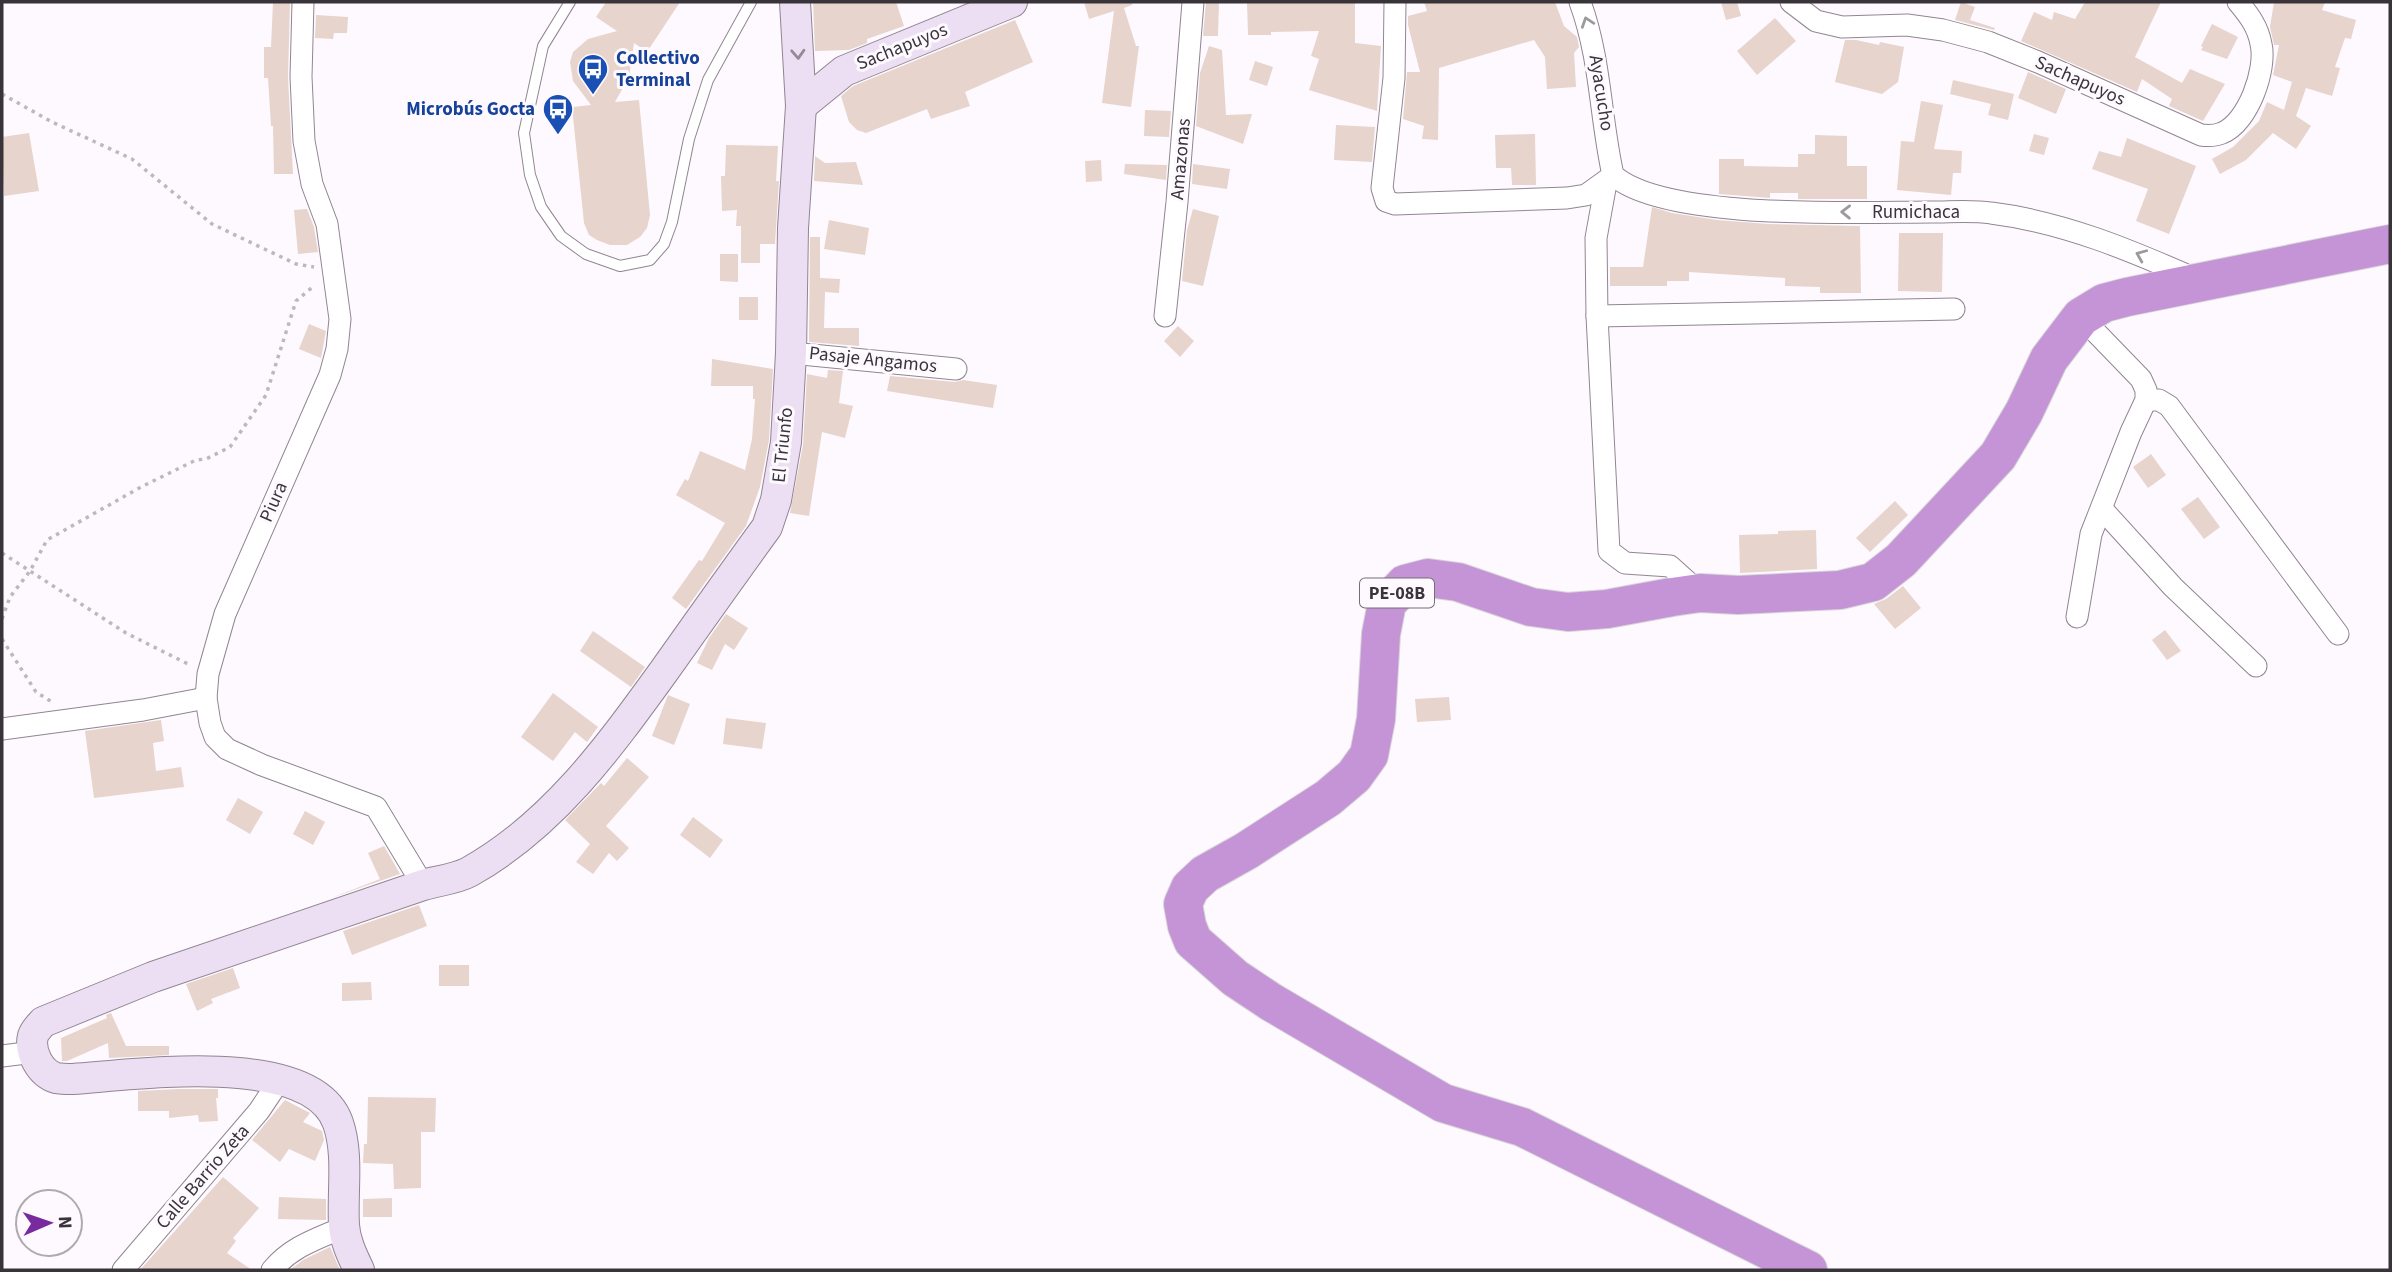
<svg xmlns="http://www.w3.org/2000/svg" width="2392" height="1272" viewBox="0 0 2392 1272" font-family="'Source Sans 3',sans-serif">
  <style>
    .building { fill: #e7d4cc }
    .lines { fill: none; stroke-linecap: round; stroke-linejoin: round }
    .lane-casing { stroke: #918592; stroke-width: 12 }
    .street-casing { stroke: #918592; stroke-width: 23 }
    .secondary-casing { stroke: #918592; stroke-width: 32 }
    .highway-casing { stroke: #d7d6d7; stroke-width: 40 }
    .path { stroke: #bdb8be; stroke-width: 3.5; stroke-dasharray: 3.5 5; stroke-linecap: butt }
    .lane { stroke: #fff; stroke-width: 10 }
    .street { stroke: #fff; stroke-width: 21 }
    .secondary { stroke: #eddff3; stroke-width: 30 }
    .highway { stroke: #c494d6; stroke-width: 38 }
    .oneway { stroke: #9c9a9c }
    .oneway2 { stroke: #938a96 }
    .labels { text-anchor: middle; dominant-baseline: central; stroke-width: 6; stroke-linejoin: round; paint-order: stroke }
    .shield { fill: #fef9ff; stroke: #746f74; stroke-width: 2 }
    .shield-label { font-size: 18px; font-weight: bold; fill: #393439 }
    .street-label { font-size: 19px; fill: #393439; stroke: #fef9ff }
    .transit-label { font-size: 19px; font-weight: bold; fill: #164399; stroke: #fef9ff; text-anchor: start }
  </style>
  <rect width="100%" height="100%" fill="#fef9ff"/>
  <g class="building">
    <path d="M273 2H290L288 77 293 174H274L273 126H271L268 78H264V47H271Z"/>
    <path d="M606 2H680L647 52 634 43 629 77 615 102 639 100 650 215 647 228 640 237 627 245H610L597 240 589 235 584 223 572 107 591 105 573 81 570 62 573 52 588 39 617 31 596 17Z"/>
    <path d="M813 2H896L904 26 867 39V43L849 50 815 51Z"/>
    <path d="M1084 2H1132V5L1124 8 1136 46H1139L1131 107 1102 103 1114 11 1089 19Z"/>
    <path d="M1206 2H1219L1218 36H1203Z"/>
    <path d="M1247 2H1355V43L1381 46 1377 111 1309 90 1319 59 1311 56 1319 31 1271 32V35H1248Z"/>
    <path d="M1424 2H1555L1564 26 1577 37 1579 47 1574 53 1576 87 1547 89 1545 57 1534 40 1439 68 1438 140 1422 139 1424 126 1403 119 1407 72H1420L1408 25V16L1427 11Z"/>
    <path d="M1721 2H1737L1741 16 1726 20Z"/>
    <path d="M1961 2 1975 7 1970 20 1995 28 1994 30 1955 20Z"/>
    <path d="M2085 2H2161L2135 57 2182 83 2190 69 2225 84 2203 121 2169 106 2172 99 2142 79 2137 92 2021 41 2034 12 2052 20 2054 12 2075 19Z"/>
    <path d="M2274 2H2325L2322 10 2356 20 2351 39 2345 38 2335 67 2340 68 2332 96 2306 88 2296 116 2311 126 2296 149 2273 133 2246 160 2220 174 2212 159 2233 147 2259 121 2267 102 2284 110 2292 82 2273 75 2279 45H2274L2270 27Z"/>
    <path d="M316 15 348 17 347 33H334L333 39 315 38Z"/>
    <path d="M1775 18 1796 41 1757 75 1737 51Z"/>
    <path d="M1015 20 1033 62 965 92 970 106 931 119 927 109 866 133 857 130 849 122 841 96 853 86Z"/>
    <path d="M2212 24 2238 37 2227 59 2201 50 2203 47 2201 46Z"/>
    <path d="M1845 40H1856L1879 45 1880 42 1904 47 1898 82 1882 94 1835 82Z"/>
    <path d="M1209 46 1222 50 1226 115 1252 114 1243 144 1196 126 1200 73Z"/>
    <path d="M1255 61 1273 67 1267 86 1249 80Z"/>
    <path d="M2028 72 2066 89 2056 114 2018 98Z"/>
    <path d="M1953 80 2014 94 2008 120 1988 115 1991 104 1950 94Z"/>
    <path d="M1921 101 1943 105 1934 149 1962 151 1961 173H1953L1951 195 1897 190 1901 141 1914 142Z"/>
    <path d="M1145 110 1171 111 1169 137 1144 136Z"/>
    <path d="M1336 125 1375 127 1372 162 1334 160Z"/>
    <path d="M29 133 39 191 4 196 2 137Z"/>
    <path d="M1535 134 1536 185H1512L1511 168H1496L1495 135Z"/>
    <path d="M2034 134 2049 138 2044 155 2029 151Z"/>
    <path d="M1815 135 1847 136V166H1867V199H1798V193H1770V198L1719 194V159H1744V166L1798 167V154H1815Z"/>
    <path d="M2127 138 2196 166 2169 234 2136 221 2148 189 2092 169 2099 151 2121 157Z"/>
    <path d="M726 145 778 146 776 181H779L775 244H760V263H741V226H736L737 210 722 211 721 176H725Z"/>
    <path d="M815 156 825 163 856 162 863 185 814 181Z"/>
    <path d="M1101 160 1102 181 1086 182 1085 161Z"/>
    <path d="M1125 164 1167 165 1166 180 1124 174Z"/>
    <path d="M1193 164 1230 169 1227 189 1192 184Z"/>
    <path d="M1652 207 1672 213 1717 220 1768 224 1860 226 1861 293H1820V287L1785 286V278L1689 272V281H1667V286H1610V267H1643Z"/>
    <path d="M307 209 314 227 318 252 298 254 294 210Z"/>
    <path d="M1193 209 1219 216 1203 286 1182 281 1187 230Z"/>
    <path d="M829 220 869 228 865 255 824 249Z"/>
    <path d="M1899 233H1943L1942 292 1898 291Z"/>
    <path d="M810 237H820V278L840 279 839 293 825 292 824 328H859V346L809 342Z"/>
    <path d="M720 254H738V282L720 281Z"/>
    <rect x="739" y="297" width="19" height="23"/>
    <path d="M309 324 326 331 321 358 299 349Z"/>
    <path d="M1178 326 1194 341 1180 357 1164 341Z"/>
    <path d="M712 359 773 369 769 440 760 487 746 526 686 609 672 598 699 560 702 561 725 523 676 495 685 479 688 481 700 451 745 470 752 439 755 399H753V386H711Z"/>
    <path d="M828 370 843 371 839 403 853 406 845 438 822 432 809 516 790 513 803 445 807 374 827 378Z"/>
    <path d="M890 376 955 382 963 380 997 385 993 408 887 391Z"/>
    <path d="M2151 454 2166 475 2148 488 2133 467Z"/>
    <path d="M2198 497 2220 527 2204 539 2181 509Z"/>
    <path d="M1895 501 1908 515 1870 552 1856 538Z"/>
    <path d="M1816 530 1817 569 1740 573 1739 535 1778 534V531Z"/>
    <path d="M1903 586 1921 608 1895 629 1874 604 1886 599Z"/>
    <path d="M726 614 748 628 734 650 725 644 712 670 697 663 709 638Z"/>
    <path d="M2165 630 2181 651 2167 660 2152 640Z"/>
    <path d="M593 631 645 667 631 687 580 651Z"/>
    <path d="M553 693 598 727 587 742 575 732 553 761 521 737Z"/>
    <path d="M668 695 690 704 674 745 652 736Z"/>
    <path d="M1449 697 1451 720 1417 722 1415 699Z"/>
    <path d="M726 718 766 723 762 749 723 744Z"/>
    <path d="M161 720 164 741 153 743 156 771 181 767 184 787 94 798 85 731Z"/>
    <path d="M627 758 649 777 606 826 629 848 617 861 609 853 593 874 576 862 590 844 565 820 601 783 604 786Z"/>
    <path d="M238 798 263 812 250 834 226 820Z"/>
    <path d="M305 811 325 822 313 845 293 834Z"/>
    <path d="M693 817 723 840 710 858 680 835Z"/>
    <path d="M384 846 400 874 331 898 380 879 368 853Z"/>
    <path d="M419 905 427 926 352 955 343 931Z"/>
    <rect x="439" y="965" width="30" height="21"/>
    <path d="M233 968 240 988 211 999 213 1003 197 1011 186 984Z"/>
    <path d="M371 982 372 1000 342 1001V983Z"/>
    <path d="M111 1013 126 1046H169V1055L109 1058 108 1043 67 1061H62L61 1038 107 1018 106 1015Z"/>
    <path d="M178 1089H218V1098H216L218 1121 199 1122 198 1115 169 1118V1111H138V1091Z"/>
    <path d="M368 1097 436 1098 435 1132H421V1188L394 1189 393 1164 363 1163 364 1144H367Z"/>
    <path d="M285 1100 310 1113 303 1122 322 1131 324 1140 315 1161 289 1149 280 1162 252 1140Z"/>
    <path d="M223 1177 259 1208 233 1238 236 1241 227 1253 252 1270H140Z"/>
    <path d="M279 1197 326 1199V1220L278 1219Z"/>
    <path d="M392 1198V1217H363V1199Z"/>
    <path d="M330 1247 340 1270H290L303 1260Z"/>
  </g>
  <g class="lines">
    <g class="lane-casing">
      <path id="lane" d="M570 2 543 46 524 133 530 175 541 207 561 236 586 254 620 266 650 260 664 244 672 222 689 139 708 80 751 2"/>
    </g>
    <g class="street-casing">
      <g id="street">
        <path d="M303 2 301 77 304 141 312 184 327 224 340 319 337 349 330 375 225 614 208 674 206 698 210 723 215 737 227 749 262 765 376 807 423 885"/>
        <path d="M1395 2 1394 78 1382 188 1386 201 1395 204 1567 198 1586 195 1611 177"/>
        <path d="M1580 2C1601 59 1600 117 1613 175 1664 221 1861 212 1932 212 1951 212 1972 210 1991 213 2064 222 2132 251 2198 280"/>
        <path d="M1791 2 1816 21 1842 27 1907 25 1943 30 1988 42 2038 62 2201 135C2208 136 2215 136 2222 133 2248 123 2267 69 2261 44 2258 27 2249 15 2238 2"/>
        <path d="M1606 183 1596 238 1597 316 1609 551 1625 563 1670 566 1700 593"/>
        <path d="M1165 316 1177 202 1193 2"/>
        <path d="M1597 316 1954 309"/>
        <path d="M791 353 956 369"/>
        <path d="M2146 400H2159L2169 406 2338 634"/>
        <path d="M2102 509 2173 587 2256 666"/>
        <path d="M2077 617 2091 534 2131 432 2146 400V390L2141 379 2081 317"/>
        <path d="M2 729 143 710 206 698"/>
        <path d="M2 1056 34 1052"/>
        <path d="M123 1270 259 1111 279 1081"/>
        <path d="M272 1270C292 1246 317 1239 344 1227"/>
      </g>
    </g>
    <g class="secondary-casing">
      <g id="secondary">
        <path d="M801 106 844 71 1012 2"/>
        <path d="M359 1270C352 1255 345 1241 344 1225 342 1192 349 1155 338 1123 312 1049 135 1075 73 1079 68 1079 61 1079 56 1078 40 1073 29 1052 33 1036 35 1030 39 1027 43 1022L153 977 423 885C437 881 456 879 469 872 553 825 609 747 664 671 698 623 732 575 767 527L776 500 786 442 791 353 793 228 801 106 795 2"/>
      </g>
    </g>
    <g class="highway-casing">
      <path id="highway" d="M1808 1270 1522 1127 1443 1103 1271 1002 1235 978 1193 941 1187 926 1183 904 1190 888 1205 874 1246 851 1328 798 1354 776 1369 755 1376 719 1381 634 1387 603 1405 584 1428 578 1458 582 1531 607 1568 612 1607 609 1672 597 1700 593 1738 595 1840 590 1873 582 1901 560 1998 456 2024 412 2049 359 2081 317 2104 303 2127 297 2390 244"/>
    </g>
    <g class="path">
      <path d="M2 94 52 122 132 159 212 224 296 264 314 267"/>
      <path d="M2 553 126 633 190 665"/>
      <path d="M2 619 10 597 30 571 47 540 141 487 196 460 206 459 230 447 266 395 296 301 315 285"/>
      <path d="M2 639 36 692 52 702"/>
    </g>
    <use href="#lane" class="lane"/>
    <use href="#street" class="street"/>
    <use href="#secondary" class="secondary"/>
    <use href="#highway" class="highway"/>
  </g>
  <defs><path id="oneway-chevron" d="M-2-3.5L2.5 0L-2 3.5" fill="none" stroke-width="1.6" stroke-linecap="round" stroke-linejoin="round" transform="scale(1.75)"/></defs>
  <g class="oneway">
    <use href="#oneway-chevron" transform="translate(1587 22) rotate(-109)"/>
    <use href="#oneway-chevron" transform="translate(1846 212) rotate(-179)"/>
    <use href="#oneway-chevron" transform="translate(2141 255) rotate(-157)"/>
  </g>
  <use class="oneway2" href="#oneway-chevron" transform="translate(798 54) rotate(87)"/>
  <defs>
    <g id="bus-pin" transform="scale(1.575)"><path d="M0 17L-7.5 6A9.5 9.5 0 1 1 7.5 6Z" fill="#1a4fb4" stroke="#fef9ff"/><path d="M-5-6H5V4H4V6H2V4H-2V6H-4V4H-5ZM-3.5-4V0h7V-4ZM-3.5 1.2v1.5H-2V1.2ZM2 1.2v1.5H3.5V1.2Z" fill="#fff"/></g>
  </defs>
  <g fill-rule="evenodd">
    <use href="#bus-pin" x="593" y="69"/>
    <use href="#bus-pin" x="558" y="109"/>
  </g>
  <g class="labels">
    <rect class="shield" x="1360" y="578.5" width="74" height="29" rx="5"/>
    <g class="shield-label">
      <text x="1397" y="593">PE-08B</text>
    </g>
    <g class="street-label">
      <text transform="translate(902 47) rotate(-22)">Sachapuyos</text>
      <text transform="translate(2080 81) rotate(24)">Sachapuyos</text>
      <text transform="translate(1601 93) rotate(81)">Ayacucho</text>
      <text transform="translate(1181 159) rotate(-85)">Amazonas</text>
      <text x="1916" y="212">Rumichaca</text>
      <text transform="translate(873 360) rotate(6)">Pasaje Angamos</text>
      <text transform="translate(783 445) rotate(-84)">El Triunfo</text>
      <text transform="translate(274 502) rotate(-66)">Piura</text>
      <text transform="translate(203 1177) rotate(-49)">Calle Barrio Zeta</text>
    </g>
    <g class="transit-label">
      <text x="616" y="58">Collectivo<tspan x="616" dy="22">Terminal</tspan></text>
      <text x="535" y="109" text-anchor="end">Microbús Gocta</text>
    </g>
  </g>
  <rect width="2392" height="1272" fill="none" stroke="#393439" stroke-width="7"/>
  <g transform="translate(49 1223) rotate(88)"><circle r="33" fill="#fef9ff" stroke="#afaab0" stroke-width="2"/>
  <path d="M0-5L12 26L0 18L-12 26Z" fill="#782b9d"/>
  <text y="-10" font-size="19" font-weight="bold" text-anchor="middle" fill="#393439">N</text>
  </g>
</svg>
